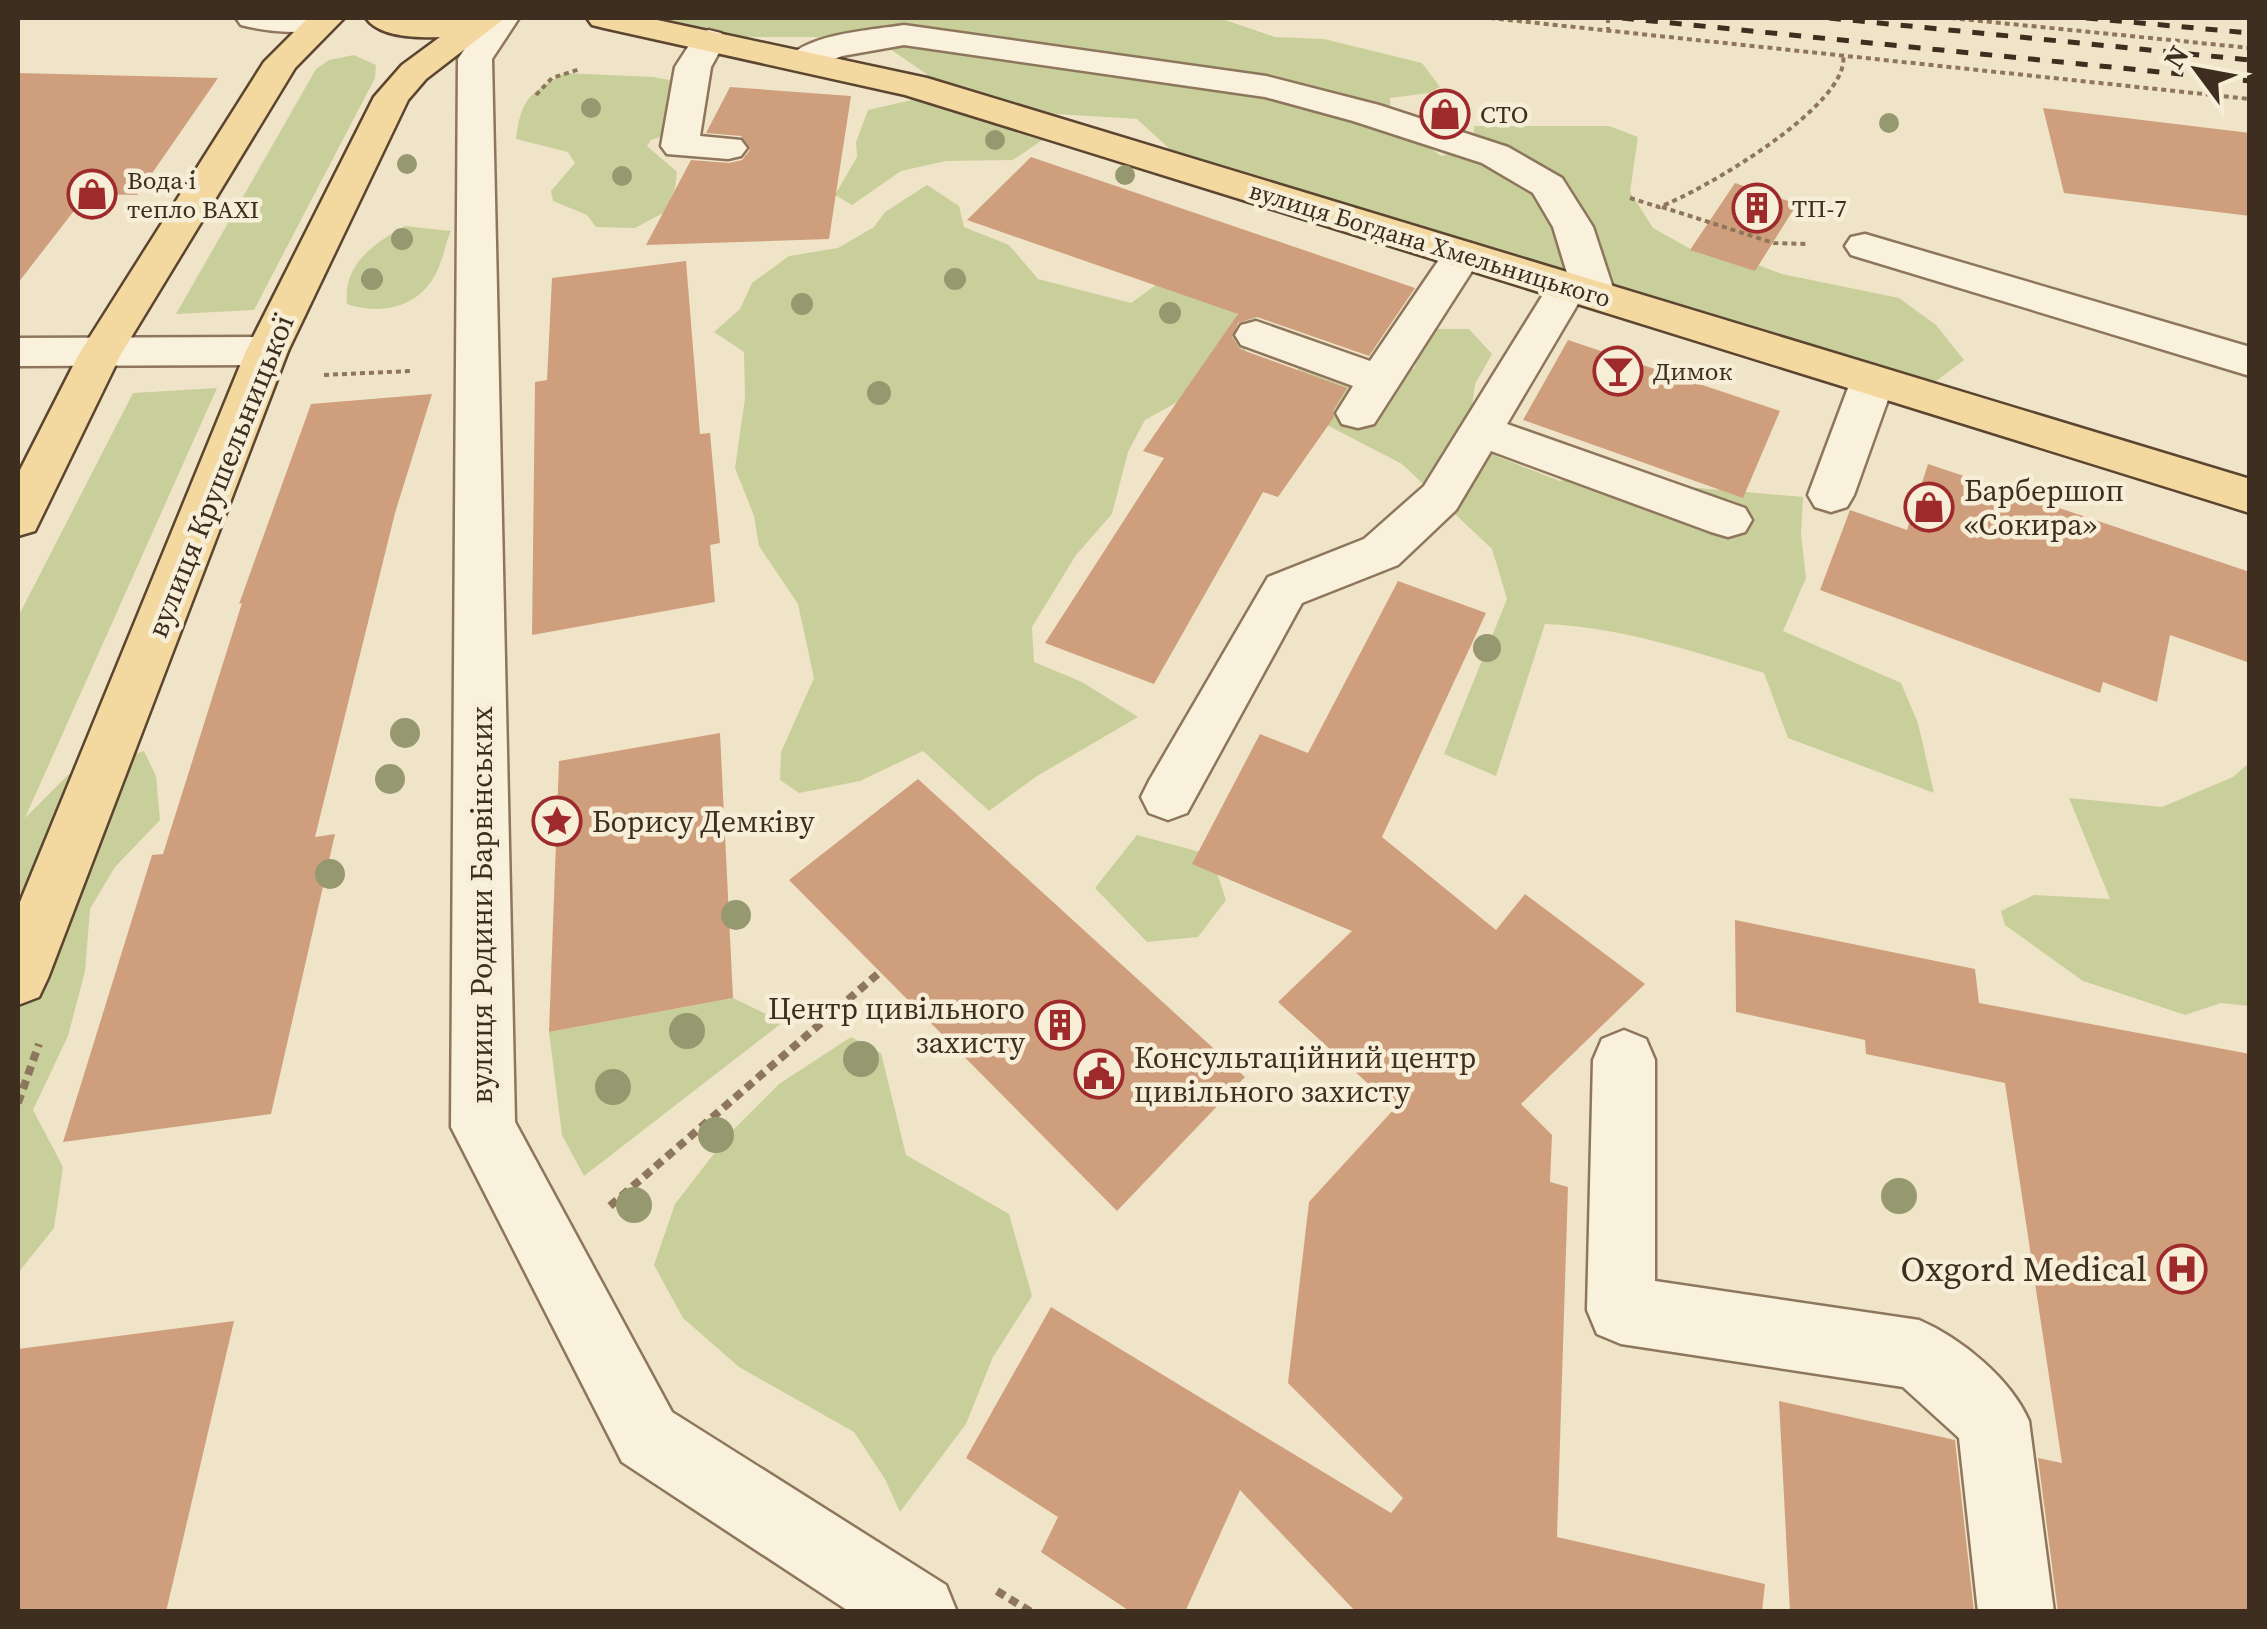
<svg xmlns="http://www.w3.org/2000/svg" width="2267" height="1629" viewBox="0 0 2267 1629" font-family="'Source Serif 4',serif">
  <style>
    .green { fill: #c9cf9b }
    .building { fill: #cf9f7d }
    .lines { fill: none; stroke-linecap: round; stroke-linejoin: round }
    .minor-casing { stroke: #8d765c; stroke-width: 5 }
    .major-casing { stroke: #5b4430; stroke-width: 5 }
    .path-far1 { stroke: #8d765c; stroke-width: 4; stroke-dasharray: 5 4; stroke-linecap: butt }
    .path { stroke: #8d765c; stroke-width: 8; stroke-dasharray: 9 6; stroke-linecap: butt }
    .minor { fill: #faf1dc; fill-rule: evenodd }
    .major { fill: #f3d9a0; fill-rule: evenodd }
    .rail { stroke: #3d2e20; stroke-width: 5; stroke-dasharray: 12 12; stroke-linecap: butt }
    .tree { fill: #96986f }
    .labels { text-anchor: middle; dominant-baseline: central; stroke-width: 9; stroke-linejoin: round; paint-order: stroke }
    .far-poi-label { font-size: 25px; fill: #3d2e20; stroke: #f7eed8; text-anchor: start }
    .far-street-label { font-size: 25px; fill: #3d2e20; stroke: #f7eed8 }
    .street-label { font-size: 30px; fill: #3d2e20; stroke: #f7eed8 }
    .poi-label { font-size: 30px; fill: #3d2e20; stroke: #f7eed8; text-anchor: start }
    .near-poi-label { font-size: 35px; fill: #3d2e20; stroke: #f7eed8; text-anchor: end }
  </style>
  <rect width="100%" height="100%" fill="#f0e4c8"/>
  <g class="green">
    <path d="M656 18H1219L1275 37 1324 39 1422 63 1440 87 1429 93 1390 98 1391 118 1441 156 1473 147 1474 126H1609L1638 137 1630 192 1653 228 1694 251 1739 258 1782 274 1899 298 1936 325 1964 360 1927 388 1173 152 1137 119 1057 114 941 84 890 49 814 37H739L666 23Z"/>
    <path d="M354 55 376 65 375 78 254 310 176 314 316 69 329 60Z"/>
    <path d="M565 73 653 77 692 84 680 131 651 140 647 146 677 172 675 189 665 212 635 228 596 227 587 215 553 201 551 191 575 163 568 152 516 139C521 98 530 93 565 73Z"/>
    <path d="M916 99 1047 137 1013 160 946 161 901 171 852 205 835 195 857 157 856 142 868 110Z"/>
    <path d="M927 185 959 206 964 227 1009 245 1038 279 1131 303 1163 280 1236 267 1237 323 1248 347 1229 367 1188 396 1145 420 1128 452 1112 514 1076 555 1032 627 1034 662 1082 682 1138 717 1037 776 989 811 923 751 860 781 799 793 780 780 781 752 814 678 798 604 759 546 754 516 735 468 745 398 744 352 714 332 740 309 752 283 789 256 838 248 874 227 885 212Z"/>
    <path d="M405 226 451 231C446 241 445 251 441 261 427 305 386 317 347 304 343 263 374 244 405 226Z"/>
    <path d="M1428 329H1469L1492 354 1475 384 1470 423 1496 456 1560 481 1604 471 1664 485 1803 497 1801 534 1806 578 1783 631 1901 683 1918 723 1934 793 1788 738 1764 673C1691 651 1621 627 1545 624L1496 776 1444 754 1507 599 1492 549 1402 464 1319 421 1301 384 1293 343 1414 369Z"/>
    <path d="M217 388 25 818 68 775 144 751 156 776 160 820 115 867 90 909 85 971 68 1036 33 1110 63 1167 54 1228 18 1273V617L133 393Z"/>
    <path d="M2249 763V1006L2221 1003 2185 1015 2083 981 2005 925 2001 911 2034 895 2110 899 2069 798 2162 807 2233 777Z"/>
    <path d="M1137 835 1211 855 1226 900 1198 937 1147 942 1095 888Z"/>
    <path d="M733 998 783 1022 584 1176 562 1135 549 1032Z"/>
    <path d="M851 1037 881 1053 906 1155 1009 1214 1032 1296 993 1357 966 1424 900 1512 885 1479 854 1432 739 1367 683 1318 654 1265 675 1204 730 1133 779 1084Z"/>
  </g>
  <g class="building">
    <path d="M18 73 218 78 137 195 87 194 18 283Z"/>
    <path d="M730 87 851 96 829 239 646 245 691 160 729 163 742 160 750 150 741 136 706 133Z"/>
    <path d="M2043 108 2250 133V216L2064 193Z"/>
    <path d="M1031 157 1415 288 1369 356 1257 317 1238 323 1232 337 1240 349 1347 388 1333 411 1334 417 1278 497 1263 492 1154 684 1045 643 1164 458 1143 451 1238 314 967 220Z"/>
    <path d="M1735 183 1797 204 1755 271 1690 250Z"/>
    <path d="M686 261 700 434 710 433 720 543 710 545 715 602 532 635 535 382 547 380 552 278Z"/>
    <path d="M1568 340 1780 411 1743 498 1523 420Z"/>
    <path d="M432 394 395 513 315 837 335 834 271 1114 63 1142 152 855 163 854 242 603 239 604 311 404Z"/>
    <path d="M1928 464 2250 572V663L2170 635 2157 702 2103 682 2100 693 1820 590 1850 510 1907 530Z"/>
    <path d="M1398 581 1486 613 1382 837 1496 930 1525 894 1645 984 1521 1104 1552 1135 1550 1182 1568 1187 1557 1537 1765 1584 1762 1612H1356L1240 1490 1185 1612H1131L1041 1552 1058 1517 966 1458 1051 1307 1391 1513 1403 1498 1288 1383 1309 1202 1395 1108 1278 1002 1352 931 1192 864 1260 734 1308 753Z"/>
    <path d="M720 733 733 998 549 1032 559 761Z"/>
    <path d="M918 779 1245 1077 1117 1211 789 880Z"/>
    <path d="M1735 920 1975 969 1979 1003 2250 1054V1612H2058L2038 1458 2062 1463 2005 1083 1866 1054 1865 1040 1736 1012Z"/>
    <path d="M234 1321 166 1612H18V1349Z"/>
    <path d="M1779 1401 1955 1440 1974 1612H1790Z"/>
  </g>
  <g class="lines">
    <g class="minor-casing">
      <g id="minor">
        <path d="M236 18H336L338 21 333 28C306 35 268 32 241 25Z"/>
        <path d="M485 18H519L492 59 515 1122 672 1412 946 1585 957 1612H850L622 1462 451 1127 458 59Z"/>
        <path d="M904 25 1266 76 1379 105 1508 147 1562 178 1593 227 1615 294 1609 303 1594 307 1579 302 1507 424 1745 508 1752 520 1745 532 1728 537 1711 532 1491 451 1456 510 1398 565 1302 603 1187 813 1168 820 1149 813 1141 797 1149 781 1268 577 1364 539 1424 486 1554 277 1567 273 1553 227 1533 193 1482 163 1353 121 1265 97 904 45 842 56 803 71 791 68 786 61C804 34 872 30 904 25Z"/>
        <path d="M709 30 721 33 726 40 711 67 700 136 741 140 747 148 741 156 728 159 667 154 661 146 675 67 697 33Z"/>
        <path d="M1865 234 2250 347V376L1851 255 1845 246 1851 237Z"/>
        <path d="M1463 241 1477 245 1483 254 1374 424 1358 428 1342 424 1336 413 1353 386 1241 345 1235 335 1241 325 1256 321 1370 361 1449 245Z"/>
        <path d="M267 337 282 341 288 351 282 361 267 365 18 366V338Z"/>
        <path d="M1873 365 1888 370 1895 380 1854 495 1847 507 1831 512 1815 507 1808 495 1851 380 1858 370Z"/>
        <path d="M1624 1030 1646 1039 1655 1060V1281L1919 1320C1961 1338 2011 1379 2029 1421L2054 1612H1978L1959 1438 1903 1387 1621 1344 1597 1334 1587 1310 1593 1060 1602 1039Z"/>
      </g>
    </g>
    <g class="major-casing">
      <g id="major">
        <path d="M308 18H344L295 68 121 354 35 531 18 536V474L79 354 264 62Z"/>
        <path d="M366 18H505L426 79 408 100 288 351 48 978 39 997 18 1005V907L246 351 374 97 402 65 440 37C418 38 379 37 366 18Z"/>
        <path d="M587 18H648L927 78 2250 479V513L905 95 604 28 592 25Z"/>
      </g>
    </g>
    <g class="path-far1">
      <path d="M1490 18 2250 99"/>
      <path d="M1608 18V29"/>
      <path d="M1951 18 2250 48"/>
      <path d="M536 95 552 78 580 69"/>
      <path d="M1630 198 1659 207C1701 192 1852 104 1843 55"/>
      <path d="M1662 207 1774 243 1809 244"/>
      <path d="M324 375 411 371"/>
    </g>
    <g class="path">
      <path d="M18 1103 39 1044"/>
      <path d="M610 1206 880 972"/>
      <path d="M997 1591 1031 1612"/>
    </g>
    <use href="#minor" class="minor"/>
    <use href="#major" class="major"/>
    <g class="rail">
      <path d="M1622 18 2250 81"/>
      <path d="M1829 18 2250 60"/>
      <path d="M2086 18 2250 33"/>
    </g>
  </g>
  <g class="tree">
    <circle cx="591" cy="108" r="10"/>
    <circle cx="1889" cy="123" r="10"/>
    <circle cx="995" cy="140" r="10"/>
    <circle cx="407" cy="164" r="10"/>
    <circle cx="1125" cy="175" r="10"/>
    <circle cx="622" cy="176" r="10"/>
    <circle cx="402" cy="239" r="11"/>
    <circle cx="372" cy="279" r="11"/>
    <circle cx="955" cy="279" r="11"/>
    <circle cx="802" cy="304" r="11"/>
    <circle cx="1170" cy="313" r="11"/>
    <circle cx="879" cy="393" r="12"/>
    <circle cx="1487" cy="648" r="14"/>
    <circle cx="405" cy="733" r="15"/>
    <circle cx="390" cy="779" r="15"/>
    <circle cx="330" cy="874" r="15"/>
    <circle cx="736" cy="915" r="15"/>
    <circle cx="687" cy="1031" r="18"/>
    <circle cx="861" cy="1059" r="18"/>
    <circle cx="613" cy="1087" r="18"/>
    <circle cx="716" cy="1135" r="18"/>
    <circle cx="1899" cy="1196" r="18"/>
    <circle cx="634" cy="1205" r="18"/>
  </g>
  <defs>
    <g id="shop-ring" transform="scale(2.5)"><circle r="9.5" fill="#f7eed8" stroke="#9e2a2b" stroke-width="1.5"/><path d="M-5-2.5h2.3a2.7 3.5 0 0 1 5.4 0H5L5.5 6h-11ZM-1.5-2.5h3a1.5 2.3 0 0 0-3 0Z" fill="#9e2a2b"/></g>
    <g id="building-ring" transform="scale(2.5)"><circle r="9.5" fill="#f7eed8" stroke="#9e2a2b" stroke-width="1.5"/><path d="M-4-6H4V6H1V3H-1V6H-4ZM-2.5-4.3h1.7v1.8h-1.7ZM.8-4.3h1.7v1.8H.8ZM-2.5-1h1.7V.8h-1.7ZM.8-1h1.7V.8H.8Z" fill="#9e2a2b"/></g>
    <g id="bar-ring" transform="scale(2.5)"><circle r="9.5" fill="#f7eed8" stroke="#9e2a2b" stroke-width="1.5"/><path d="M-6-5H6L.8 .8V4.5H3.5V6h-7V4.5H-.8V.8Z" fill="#9e2a2b"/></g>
    <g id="sight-ring" transform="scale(2.5)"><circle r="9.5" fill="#f7eed8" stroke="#9e2a2b" stroke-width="1.5"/><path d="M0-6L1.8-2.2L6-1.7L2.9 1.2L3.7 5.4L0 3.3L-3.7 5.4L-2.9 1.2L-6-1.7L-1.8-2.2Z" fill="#9e2a2b"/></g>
    <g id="civic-ring" transform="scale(2.5)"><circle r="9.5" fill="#f7eed8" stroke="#9e2a2b" stroke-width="1.5"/><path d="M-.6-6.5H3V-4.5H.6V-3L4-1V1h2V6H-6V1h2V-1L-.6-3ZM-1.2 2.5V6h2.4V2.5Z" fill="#9e2a2b"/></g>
    <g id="hospital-ring" transform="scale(2.5)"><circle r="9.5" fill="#f7eed8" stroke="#9e2a2b" stroke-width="1.5"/><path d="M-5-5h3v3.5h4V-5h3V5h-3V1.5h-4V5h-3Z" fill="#9e2a2b"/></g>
  </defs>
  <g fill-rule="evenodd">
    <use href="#shop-ring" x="1445" y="114"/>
    <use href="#shop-ring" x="92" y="194"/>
    <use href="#building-ring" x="1757" y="208"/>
    <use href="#bar-ring" x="1618" y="371"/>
    <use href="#shop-ring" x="1929" y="507"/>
    <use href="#sight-ring" x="557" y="821"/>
    <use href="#building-ring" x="1060" y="1025"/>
    <use href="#civic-ring" x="1099" y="1074"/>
    <use href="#hospital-ring" x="2182" y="1269"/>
  </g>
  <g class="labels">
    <g class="far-poi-label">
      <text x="1480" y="114">СТО</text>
      <text x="127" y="180">Вода і<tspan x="127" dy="29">тепло BAXI</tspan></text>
      <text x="1792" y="208">ТП-7</text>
      <text x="1653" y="371">Димок</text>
    </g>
    <g class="far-street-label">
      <text transform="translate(1430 244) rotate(17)">вулиця Богдана Хмельницького</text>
    </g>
    <g class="street-label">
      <text transform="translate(220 476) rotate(-68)">вулиця Крушельницької</text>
      <text transform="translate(481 905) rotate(-90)">вулиця Родини Барвінських</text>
    </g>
    <g class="poi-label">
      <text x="1964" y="490">Барбершоп<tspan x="1964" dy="34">«Сокира»</tspan></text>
      <text x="592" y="821">Борису Демківу</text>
      <text x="1025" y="1008" text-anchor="end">Центр цивільного<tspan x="1025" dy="34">захисту</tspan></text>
      <text x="1134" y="1057">Консультаційний центр<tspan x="1134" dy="34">цивільного захисту</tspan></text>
    </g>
    <g class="near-poi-label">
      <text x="2147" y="1269">Oxgord Medical</text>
    </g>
  </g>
  <rect width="2267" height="1629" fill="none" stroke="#3d2e20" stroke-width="40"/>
  <g transform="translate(2197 70) rotate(302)" stroke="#f7eed8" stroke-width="8" paint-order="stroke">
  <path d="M0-8L18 38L0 25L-18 38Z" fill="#3d2e20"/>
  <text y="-15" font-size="28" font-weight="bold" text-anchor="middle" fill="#3d2e20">N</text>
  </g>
</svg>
